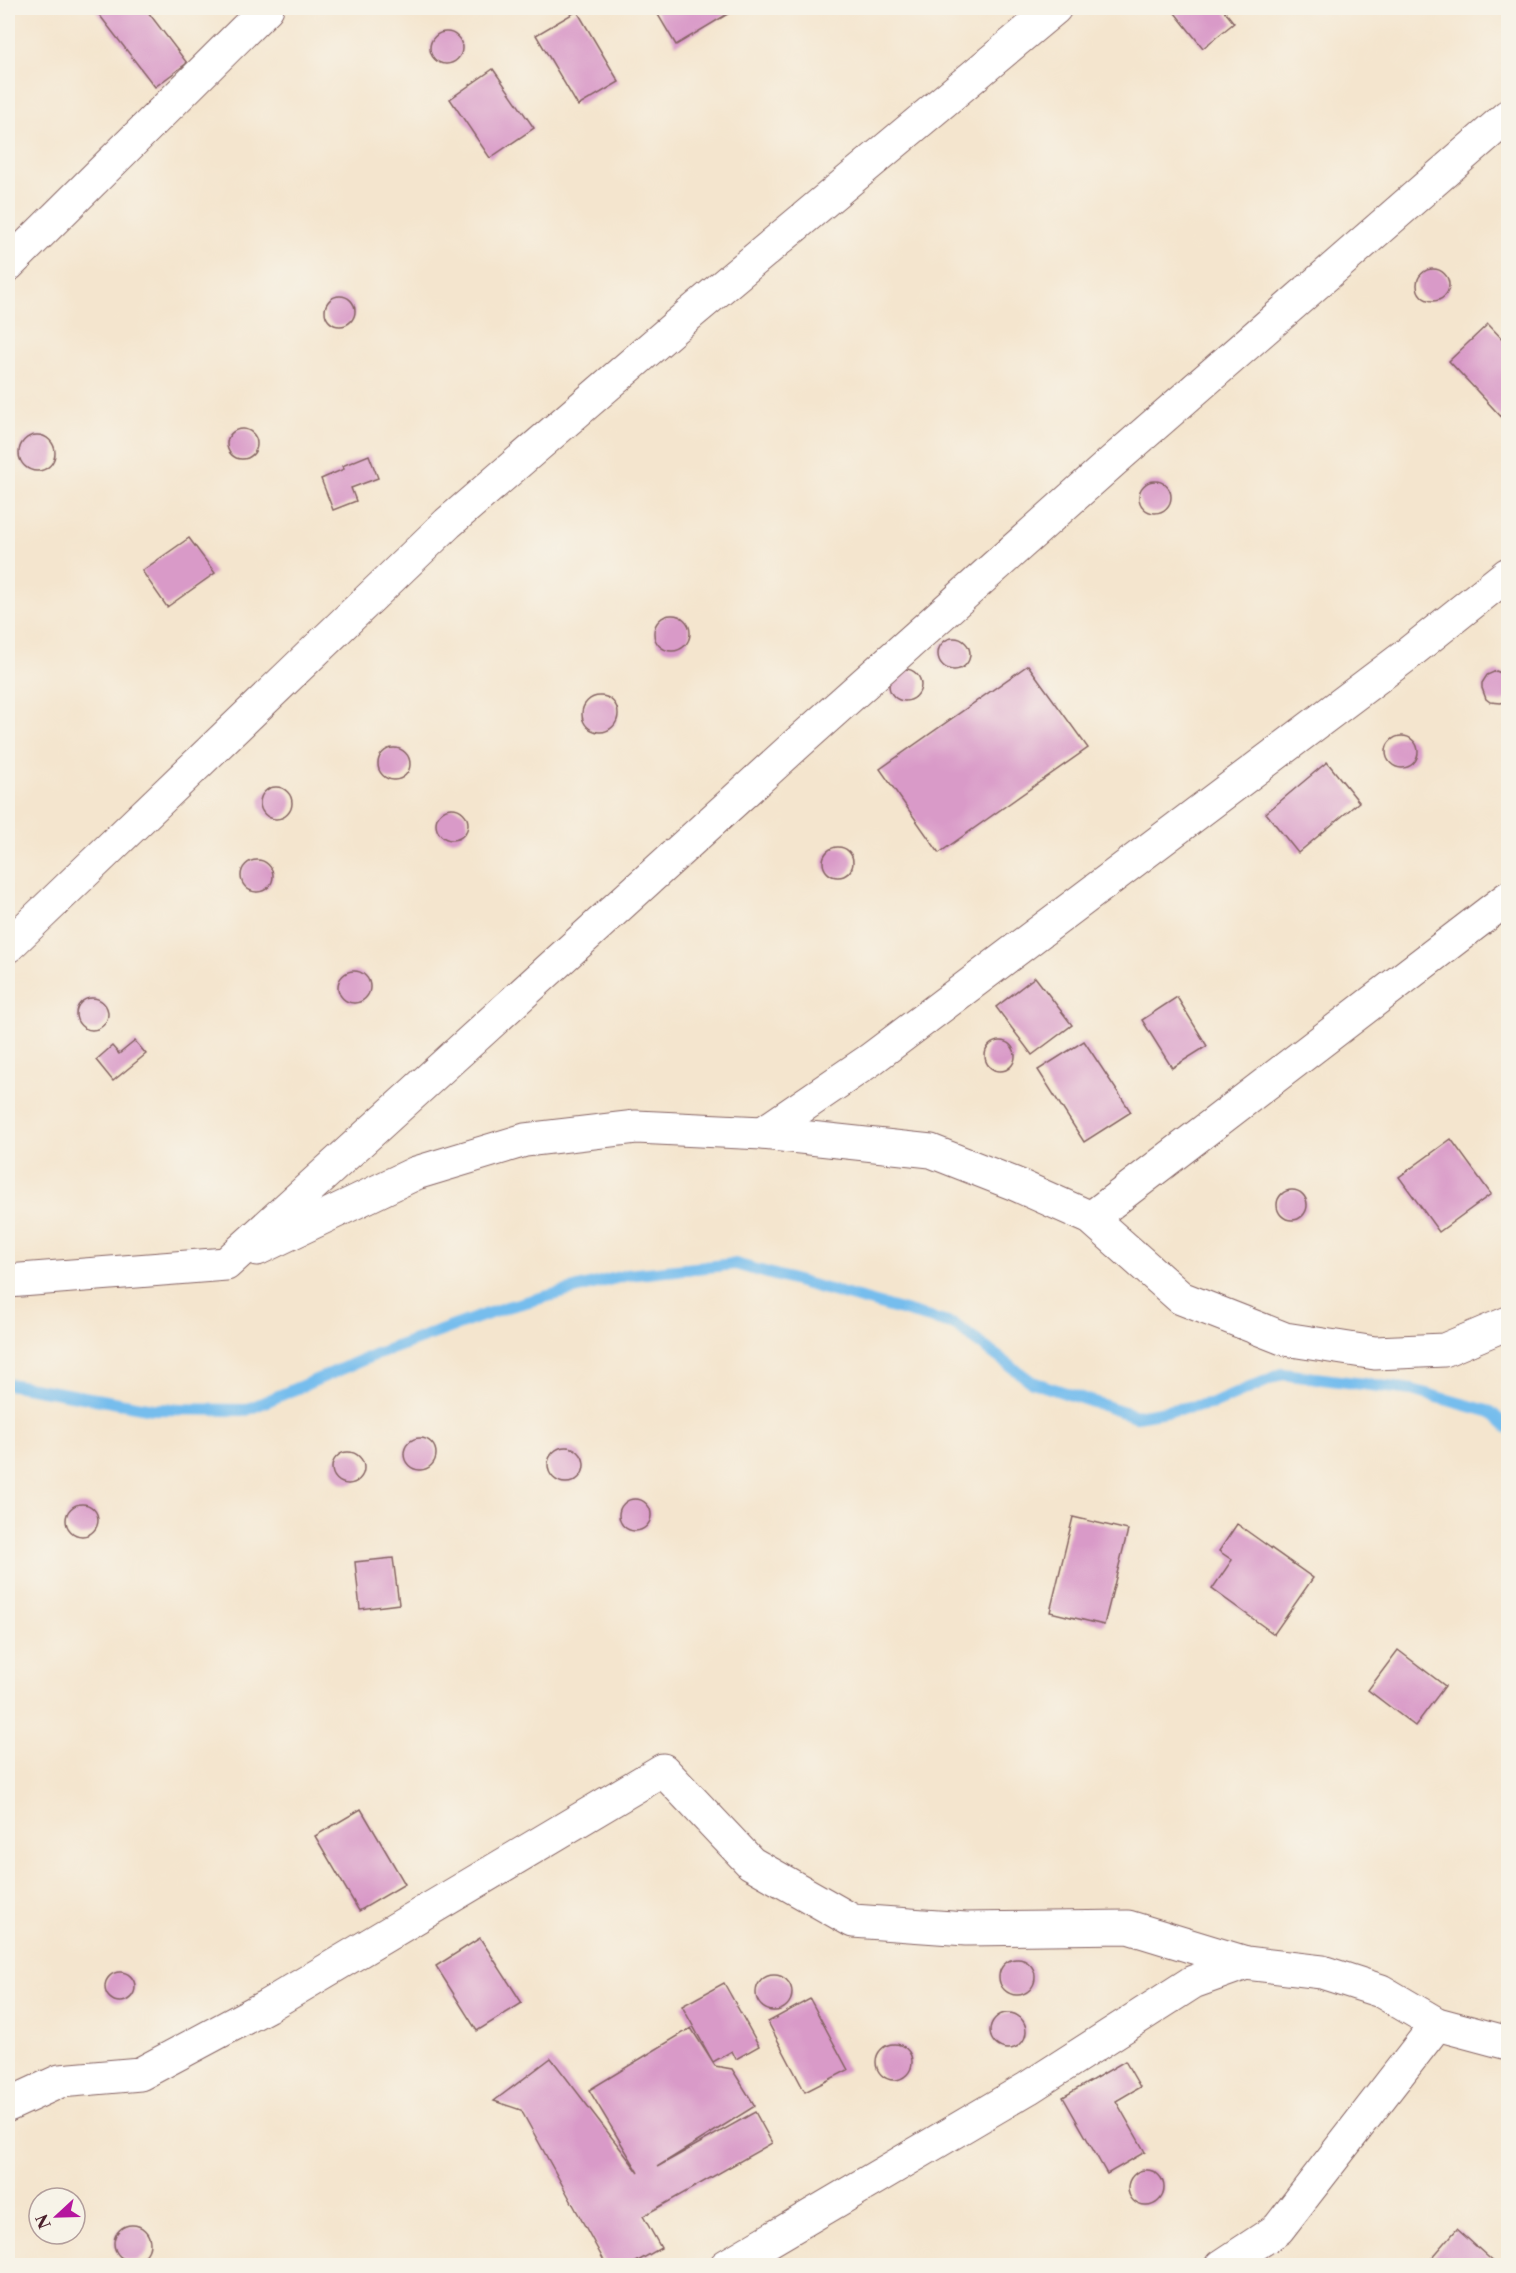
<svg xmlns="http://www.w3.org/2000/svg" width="1516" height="2273" viewBox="0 0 1516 2273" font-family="'Libre Caslon Text',serif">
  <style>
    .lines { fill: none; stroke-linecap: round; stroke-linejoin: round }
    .stream { stroke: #76bded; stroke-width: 12 }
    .building { fill: #d99ac8 }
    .minor-casing { stroke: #866464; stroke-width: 35 }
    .minor { stroke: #fff; stroke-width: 33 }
  </style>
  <rect width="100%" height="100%" fill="#f7f3e8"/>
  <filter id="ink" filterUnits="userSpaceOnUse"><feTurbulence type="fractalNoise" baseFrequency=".0167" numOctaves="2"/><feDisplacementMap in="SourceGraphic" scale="12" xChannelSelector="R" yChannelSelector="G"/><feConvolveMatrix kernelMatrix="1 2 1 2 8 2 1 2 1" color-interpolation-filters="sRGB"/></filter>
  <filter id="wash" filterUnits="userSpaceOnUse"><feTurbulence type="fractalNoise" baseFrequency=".008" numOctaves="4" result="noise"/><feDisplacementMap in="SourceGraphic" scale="24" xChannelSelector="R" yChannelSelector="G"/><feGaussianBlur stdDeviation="1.35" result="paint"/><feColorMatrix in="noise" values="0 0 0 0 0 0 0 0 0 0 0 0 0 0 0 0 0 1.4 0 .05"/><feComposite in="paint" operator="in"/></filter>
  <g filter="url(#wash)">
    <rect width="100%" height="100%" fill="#f4e5ce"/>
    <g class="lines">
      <path class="stream" d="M8 1384 153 1409 246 1410 374 1355 507 1307 627 1275 735 1264 955 1325 1032 1382 1136 1416 1215 1403 1282 1374 1412 1390 1491 1412 1508 1428"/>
    </g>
    <g id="blocks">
      <g class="building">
        <path d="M94 8H145L187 63 155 87Z"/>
        <path d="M654 8H728L731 12 676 45Z"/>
        <path d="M1171 8H1222L1234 23 1203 48Z"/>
        <path d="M577 11 619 82 578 106 536 35Z"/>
        <circle cx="446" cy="48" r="16"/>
        <path d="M493 69 534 128 490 158 450 99Z"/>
        <circle cx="1433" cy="285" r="16"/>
        <circle cx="340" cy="311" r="15"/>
        <path d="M1488 324 1508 345V424L1449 361Z"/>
        <circle cx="242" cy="444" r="15"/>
        <circle cx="37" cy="453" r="18"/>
        <path d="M369 455 378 478 351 488 356 501 333 510 321 479 344 469 342 466Z"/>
        <circle cx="1155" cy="497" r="16"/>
        <path d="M189 538 215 573 167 607 142 571Z"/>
        <circle cx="672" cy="633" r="18"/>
        <circle cx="954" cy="654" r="16"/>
        <path d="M1028 665 1088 748 939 853 880 769Z"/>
        <circle cx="905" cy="685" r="16"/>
        <path d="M1496 671 1508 676V699L1501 703 1490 702 1486 699 1482 688V683L1487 675Z"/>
        <circle cx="600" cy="714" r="18"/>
        <circle cx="1402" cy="752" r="16"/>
        <circle cx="394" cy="764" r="16"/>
        <path d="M1327 762 1359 802 1298 853 1266 813Z"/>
        <circle cx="276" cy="803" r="16"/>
        <circle cx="452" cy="824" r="16"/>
        <circle cx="838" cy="862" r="15"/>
        <circle cx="257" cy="876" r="16"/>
        <circle cx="354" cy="987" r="16"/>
        <path d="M1035 977 1072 1025 1032 1055 996 1007Z"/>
        <path d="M1177 997 1207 1046 1172 1068 1142 1020Z"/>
        <circle cx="92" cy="1014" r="16"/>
        <circle cx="1000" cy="1056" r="15"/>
        <path d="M135 1041 146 1054 113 1081 96 1060 112 1046 119 1054Z"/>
        <path d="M1084 1041 1131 1112 1084 1142 1038 1070Z"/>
        <path d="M1451 1139 1491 1194 1439 1232 1399 1177Z"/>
        <circle cx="1292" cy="1205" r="15"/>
        <circle cx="420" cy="1454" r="16"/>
        <circle cx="566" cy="1465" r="18"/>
        <circle cx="348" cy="1468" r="16"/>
        <circle cx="635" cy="1515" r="16"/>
        <circle cx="82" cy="1520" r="16"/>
        <path d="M1073 1517 1128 1530 1104 1625 1050 1612Z"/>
        <path d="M1237 1524 1313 1578 1274 1634 1212 1589 1232 1560 1219 1551Z"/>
        <path d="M393 1558 399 1604 360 1609 355 1562Z"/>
        <path d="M1398 1650 1445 1686 1415 1726 1368 1690Z"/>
        <path d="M361 1809 405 1884 359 1911 315 1836Z"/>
        <path d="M480 1938 522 2003 477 2031 436 1966Z"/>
        <circle cx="1017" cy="1977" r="18"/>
        <circle cx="120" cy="1987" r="15"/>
        <circle cx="774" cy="1993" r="18"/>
        <path d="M724 1983 759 2046 736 2059 732 2051 713 2062 682 2006Z"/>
        <path d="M810 1999 848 2070 805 2092 768 2022Z"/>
        <circle cx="1008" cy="2031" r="18"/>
        <path d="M691 2028 715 2066 732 2069 755 2106 657 2167 755 2112 772 2143 643 2216 661 2248 629 2266H607L521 2110 494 2101 551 2058 639 2173 589 2090Z"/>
        <circle cx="894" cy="2062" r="18"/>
        <path d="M1125 2061 1140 2087 1116 2101 1145 2152 1107 2174 1063 2097Z"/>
        <circle cx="1146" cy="2188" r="18"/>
        <circle cx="132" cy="2243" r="18"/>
        <path d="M1457 2229 1498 2266H1425Z"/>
      </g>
    </g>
  </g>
  <g filter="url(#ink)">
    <use href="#blocks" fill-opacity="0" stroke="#866464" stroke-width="1.5"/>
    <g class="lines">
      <g class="minor-casing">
        <g id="minor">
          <path d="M8 265 267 8"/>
          <path d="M8 946 448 523 691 313 1055 8"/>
          <path d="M763 1133 870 1060 1404 657 1508 574"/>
          <path d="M1091 1218 1508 898"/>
          <path d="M257 1249 416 1173 525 1140 636 1127 763 1133 931 1151 1015 1184 1091 1218 1181 1298 1285 1339 1375 1353 1444 1350 1508 1323"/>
          <path d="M8 1281 226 1264 799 742 1112 462 1508 116"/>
          <path d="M8 2105 60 2081 140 2074 267 2006 663 1770 751 1863 853 1921 966 1929 1128 1927 1246 1963"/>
          <path d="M726 2266 1028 2088 1193 1982 1246 1963 1322 1972 1381 1991 1437 2024 1508 2043"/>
          <path d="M1222 2266 1278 2229 1437 2024"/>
        </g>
      </g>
      <use href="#minor" class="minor"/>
    </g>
  </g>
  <rect width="1516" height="2273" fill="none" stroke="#f7f3e8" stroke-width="30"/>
  <g transform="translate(57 2216) rotate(248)"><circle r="28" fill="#f7f3e8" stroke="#b29e9c" stroke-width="1.5"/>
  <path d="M0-4.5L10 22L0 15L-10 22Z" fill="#b5179e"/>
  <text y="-9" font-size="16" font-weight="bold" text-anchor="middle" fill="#4a1f2b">N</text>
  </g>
</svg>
